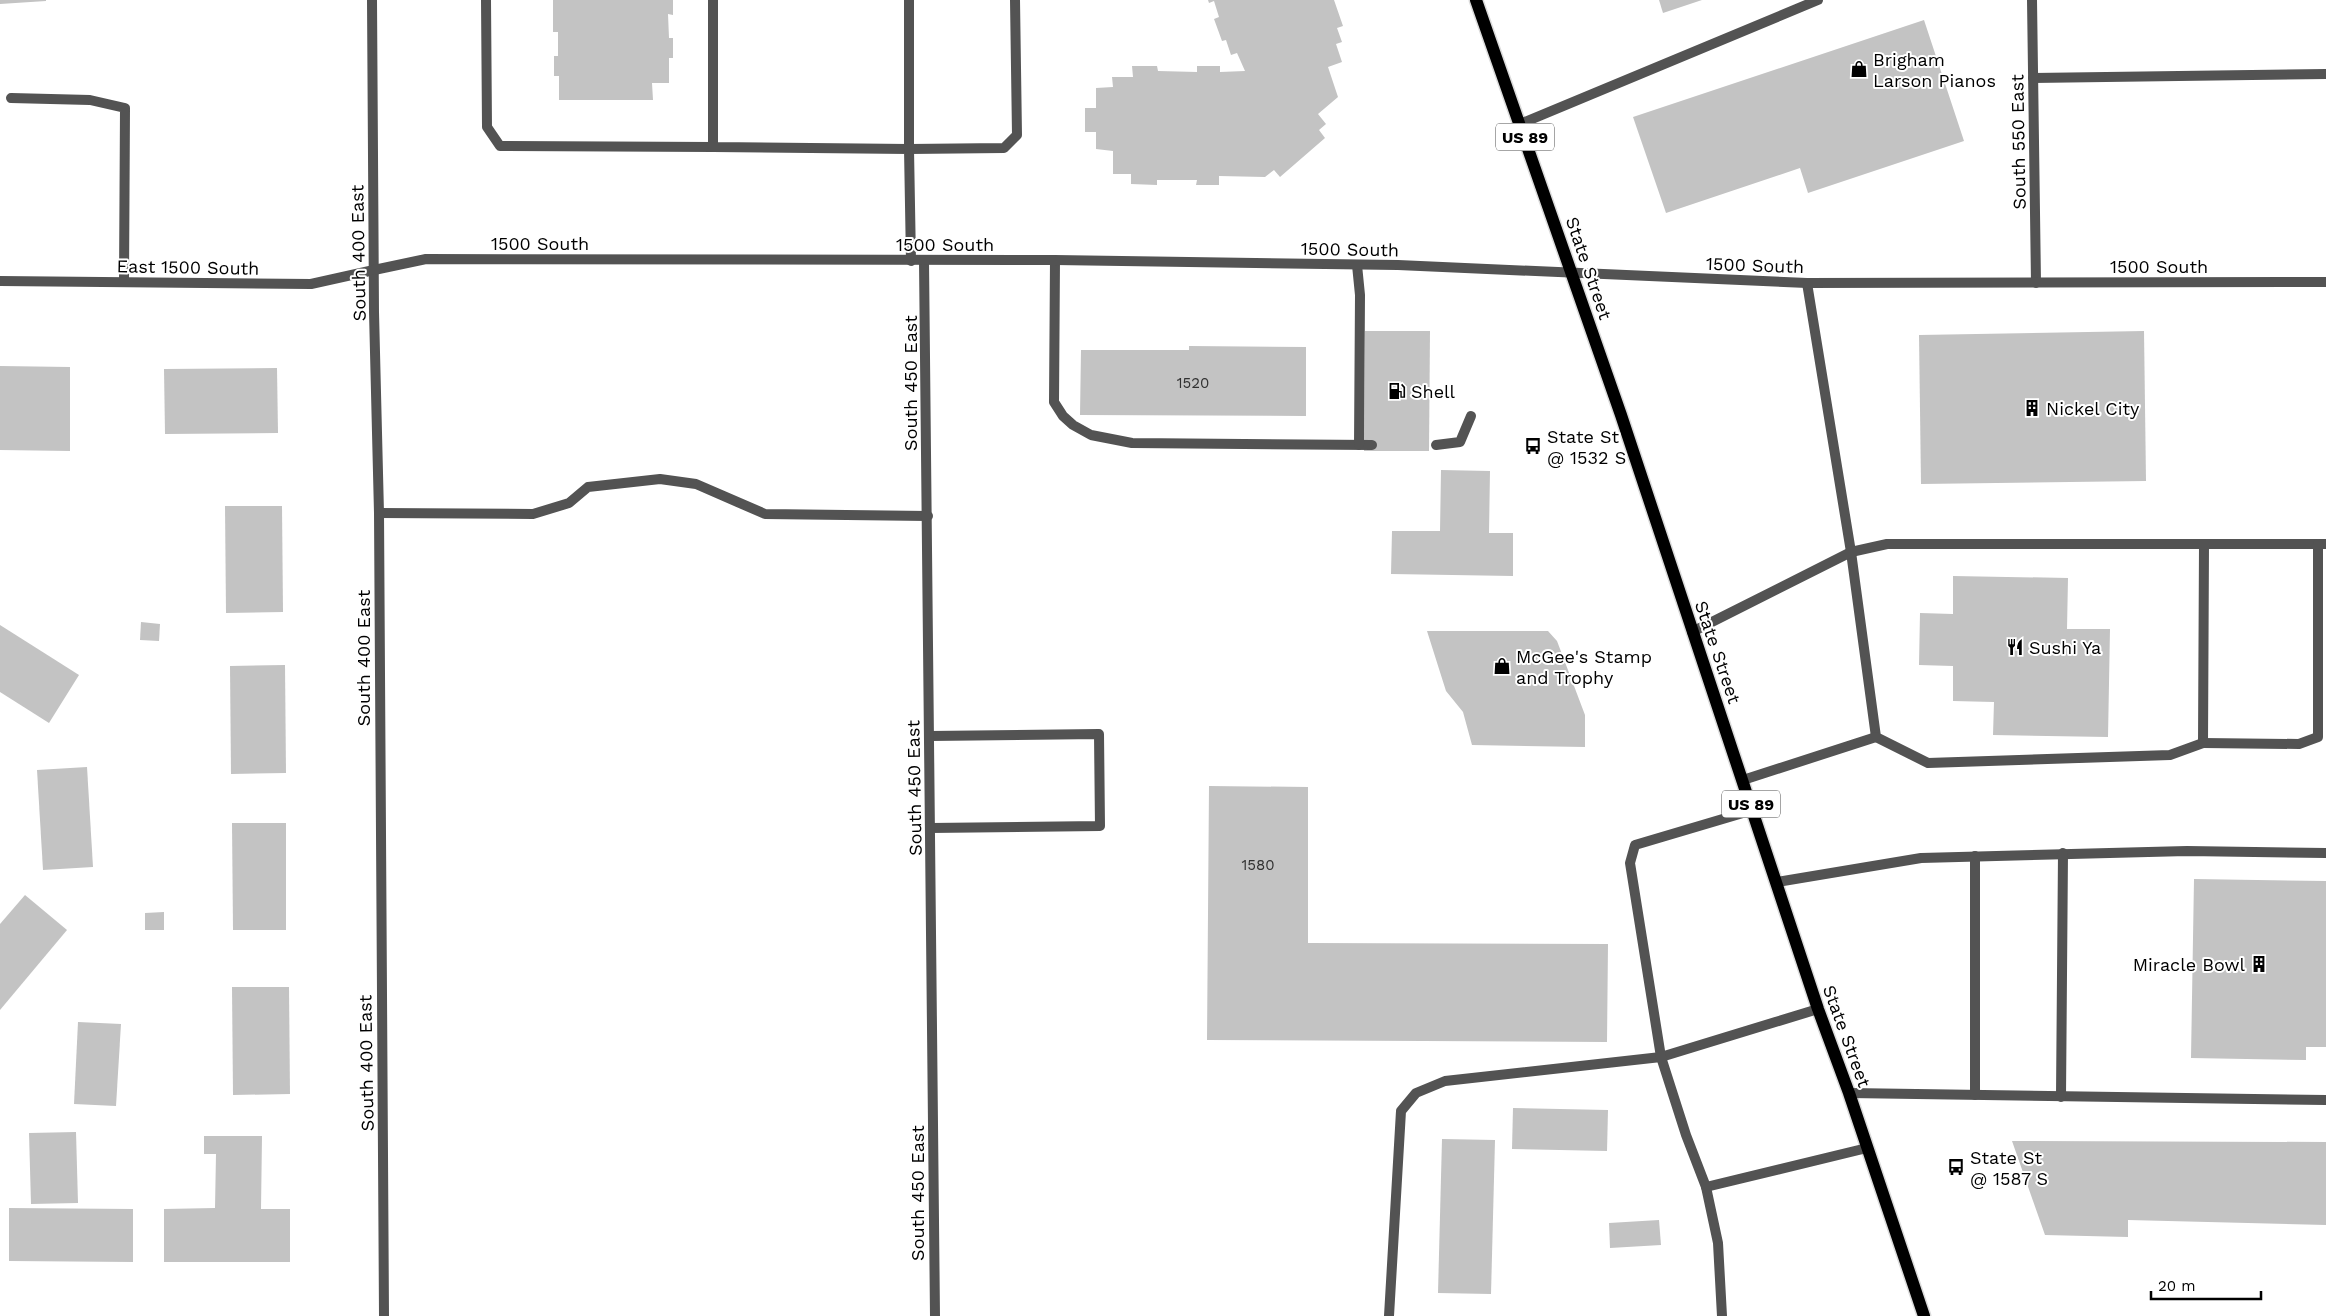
<svg xmlns="http://www.w3.org/2000/svg" width="2326" height="1316" viewBox="0 0 2326 1316" font-family="'Work Sans',sans-serif">
  <style>
    .building { fill: #c3c3c3 }
    .lines { fill: none; stroke-linecap: round; stroke-linejoin: round }
    .primary-casing { stroke: #dbdbdb; stroke-width: 15 }
    .service { stroke: #535353; stroke-width: 10 }
    .minor { stroke: #535353; stroke-width: 10 }
    .tertiary { stroke: #535353; stroke-width: 10 }
    .primary { stroke: #000; stroke-width: 12 }
    .labels { text-anchor: middle; dominant-baseline: central; stroke-width: 4; stroke-linejoin: round; paint-order: stroke }
    .number-label { font-size: 15px; fill: #313131 }
    .shield { fill: #fff; stroke: #4c4c4c; stroke-width: 1 }
    .shield-label { font-size: 16px; font-weight: bold; fill: #000 }
    .poi-label { font-size: 18px; fill: #000; stroke: #fff; text-anchor: start }
    .street-label { font-size: 18px; fill: #000; stroke: #fff }
  </style>
  <rect width="100%" height="100%" fill="#fff"/>
  <g class="building">
    <path d="M0 0H46V1L0 4Z"/>
    <path d="M553 0H673V15L668 14 669 38H673V58H669V83H652L653 100H559V76H554V56H558V32H553Z"/>
    <path d="M1208 0H1334L1343 26 1337 28 1342 42 1336 44 1342 62 1328 67 1338 97 1318 114 1326 124 1319 130 1325 138 1280 177 1274 170 1265 177 1219 176V185H1196L1197 180H1157V185L1131 184V174H1113V151L1096 149V132H1085V108H1096V88L1113 87 1112 77H1133L1132 66H1157L1158 71 1197 72V66H1220V72L1245 71 1237 53 1231 55 1226 40 1222 41 1214 19 1219 17 1214 1 1209 3Z"/>
    <path d="M1659 0H1702L1663 13Z"/>
    <path d="M1924 20 1964 141 1808 193 1800 168 1666 213 1633 117Z"/>
    <path d="M1365 331H1430L1429 451H1364Z"/>
    <path d="M2144 331 2146 481 1921 484 1919 335Z"/>
    <path d="M1189 346 1306 347V416L1080 415 1081 350H1189Z"/>
    <path d="M0 366 70 367V451L0 450Z"/>
    <path d="M277 368 278 433 165 434 164 369Z"/>
    <path d="M1441 470 1490 471 1489 533H1513V576L1391 574 1392 531H1440Z"/>
    <path d="M225 506H282L283 612 226 613Z"/>
    <path d="M1953 576 2068 578 2067 629H2110L2108 737 1993 735 1994 702 1953 701V666L1919 665 1920 613 1953 614Z"/>
    <path d="M141 622 160 624 159 641 140 640Z"/>
    <path d="M0 625 79 675 49 723 0 692Z"/>
    <path d="M1427 631H1548L1557 641 1585 715V747L1472 745 1463 712 1446 691Z"/>
    <path d="M285 665 286 773 231 774 230 666Z"/>
    <path d="M87 767 93 867 43 870 37 770Z"/>
    <path d="M1209 786 1308 787V943L1608 944 1607 1042 1207 1040Z"/>
    <path d="M232 823H286V930H233Z"/>
    <path d="M2194 879 2326 881V1047H2306V1060L2191 1058Z"/>
    <path d="M25 895 67 930 0 1010V924Z"/>
    <path d="M164 912V930H145V913Z"/>
    <path d="M232 987H289L290 1094 233 1095Z"/>
    <path d="M78 1022 121 1024 116 1106 74 1104Z"/>
    <path d="M1513 1108 1608 1110 1607 1151 1512 1149Z"/>
    <path d="M76 1132 78 1203 31 1204 29 1133Z"/>
    <path d="M204 1136H262L261 1209H290V1262H164V1209L215 1208 216 1154H204Z"/>
    <path d="M1442 1139 1495 1140 1491 1294 1438 1293Z"/>
    <path d="M2012 1141 2326 1142V1225L2128 1220V1237L2045 1235Z"/>
    <path d="M9 1208 133 1209V1262L9 1261Z"/>
    <path d="M1659 1220 1661 1245 1610 1248 1609 1223Z"/>
  </g>
  <g class="lines">
    <g class="primary-casing">
      <path id="primary" d="M1476 0 1621 415 1818 1009 1849 1093 1924 1316"/>
    </g>
    <g class="service">
      <path d="M486 0 487 127 500 146 713 147"/>
      <path d="M713 0V147L909 149 911 261"/>
      <path d="M909 0V149L1004 148 1017 135 1015 0"/>
      <path d="M2033 78 2326 74"/>
      <path d="M11 98 90 100 125 108 124 282"/>
      <path d="M1520 124 1818 0"/>
      <path d="M1055 260 1054 402 1063 416 1073 425 1091 435 1132 443 1372 445"/>
      <path d="M1357 265 1360 295 1359 445"/>
      <path d="M1807 283 1851 552 1876 737 1928 763 2170 755 2203 743 2204 544"/>
      <path d="M1436 445 1460 442 1471 416"/>
      <path d="M379 513 533 514 569 503 588 487 660 479 696 484 765 514 928 516"/>
      <path d="M1692 632 1851 552 1887 544H2326"/>
      <path d="M930 736 1099 734 1100 826 930 828"/>
      <path d="M2203 743 2299 744 2318 737V544"/>
      <path d="M1743 780 1876 737"/>
      <path d="M1777 882 1921 858 2187 851 2326 853"/>
      <path d="M1849 1093 2326 1100"/>
      <path d="M1975 1095V856"/>
      <path d="M2061 1097 2063 853"/>
      <path d="M1706 1187 1867 1148"/>
      <path d="M1389 1316 1401 1111 1416 1093 1445 1081 1661 1057 1818 1009"/>
      <path d="M1722 1316 1718 1243 1706 1187 1686 1135 1661 1057 1630 863 1635 845 1753 810"/>
    </g>
    <g class="minor">
      <path d="M2032 0 2036 283"/>
      <path d="M924 261 935 1316"/>
      <path d="M0 281 311 284 374 270"/>
    </g>
    <g class="tertiary">
      <path d="M372 0 374 312 379 513 384 1316"/>
      <path d="M374 270 426 259 1055 260 1398 265 1807 283 2326 282"/>
    </g>
    <use href="#primary" class="primary"/>
  </g>
  <defs>
    <g id="shop-bare" transform="scale(1.35)"><path d="M-5-2.5h2.3a2.7 3.5 0 0 1 5.4 0H5L5.5 6h-11ZM-1.5-2.5h3a1.5 2.3 0 0 0-3 0Z" fill="#000" stroke="#fff" stroke-width="2.5" paint-order="stroke"/></g>
    <g id="fuel-bare" transform="scale(1.35)"><path d="M-5.5-6h7V0h2V4h1.3V-2.5L3-4.5l.8-.8L6-3V5H2.5V1h-1V6h-7ZM-4.2-4.7v3.2H.2V-4.7Z" fill="#000" stroke="#fff" stroke-width="2.5" paint-order="stroke"/></g>
    <g id="building-bare" transform="scale(1.35)"><path d="M-4-6H4V6H1V3H-1V6H-4ZM-2.5-4.3h1.7v1.8h-1.7ZM.8-4.3h1.7v1.8H.8ZM-2.5-1h1.7V.8h-1.7ZM.8-1h1.7V.8H.8Z" fill="#000" stroke="#fff" stroke-width="2.5" paint-order="stroke"/></g>
    <g id="bus-bare" transform="scale(1.35)"><path d="M-5-6H5V4H4V6H2V4H-2V6H-4V4H-5ZM-3.5-4V0h7V-4ZM-3.5 1.2v1.5H-2V1.2ZM2 1.2v1.5H3.5V1.2Z" fill="#000" stroke="#fff" stroke-width="2.5" paint-order="stroke"/></g>
    <g id="restaurant-bare" transform="scale(1.35)"><path d="M-5-6h1v4h1v-4h1v4h1v-4h1v5L-1.5 .5V6h-2V.5L-5-1ZM5-6V6H3V1.5H1.5Q1.5-4 5-6Z" fill="#000" stroke="#fff" stroke-width="2.5" paint-order="stroke"/></g>
  </defs>
  <g fill-rule="evenodd">
    <use href="#shop-bare" x="1859" y="69"/>
    <use href="#fuel-bare" x="1397" y="391"/>
    <use href="#building-bare" x="2032" y="408"/>
    <use href="#bus-bare" x="1533" y="446"/>
    <use href="#restaurant-bare" x="2015" y="647"/>
    <use href="#shop-bare" x="1502" y="666"/>
    <use href="#building-bare" x="2259" y="964"/>
    <use href="#bus-bare" x="1956" y="1167"/>
  </g>
  <g class="labels">
    <g class="number-label">
      <text x="1193" y="383">1520</text>
      <text x="1258" y="865">1580</text>
    </g>
    <g class="shield">
      <rect x="1496" y="123.5" width="58" height="27" rx="4"/>
      <rect x="1722" y="790.5" width="58" height="27" rx="4"/>
    </g>
    <g class="shield-label">
      <text x="1525" y="137">US 89</text>
      <text x="1751" y="804">US 89</text>
    </g>
    <g class="poi-label">
      <text x="1873" y="59">Brigham<tspan x="1873" dy="21">Larson Pianos</tspan></text>
      <text x="1411" y="391">Shell</text>
      <text x="2046" y="408">Nickel City</text>
      <text x="1547" y="436">State St<tspan x="1547" dy="21">@ 1532 S</tspan></text>
      <text x="2029" y="647">Sushi Ya</text>
      <text x="1516" y="656">McGee's Stamp<tspan x="1516" dy="21">and Trophy</tspan></text>
      <text x="2245" y="964" text-anchor="end">Miracle Bowl</text>
      <text x="1970" y="1157">State St<tspan x="1970" dy="21">@ 1587 S</tspan></text>
    </g>
    <g class="street-label">
      <text transform="translate(2018 142) rotate(-91)">South 550 East</text>
      <text x="540" y="243">1500 South</text>
      <text x="945" y="244">1500 South</text>
      <text transform="translate(1350 249) rotate(1)">1500 South</text>
      <text transform="translate(358 253) rotate(-91)">South 400 East</text>
      <text transform="translate(1755 265) rotate(2)">1500 South</text>
      <text x="2159" y="266">1500 South</text>
      <text transform="translate(188 267) rotate(1)">East 1500 South</text>
      <text transform="translate(1589 268) rotate(71)">State Street</text>
      <text transform="translate(910 383) rotate(-90)">South 450 East</text>
      <text transform="translate(1718 652) rotate(71)">State Street</text>
      <text transform="translate(363 658) rotate(-90)">South 400 East</text>
      <text transform="translate(914 788) rotate(-91)">South 450 East</text>
      <text transform="translate(1847 1036) rotate(70)">State Street</text>
      <text transform="translate(366 1063) rotate(-91)">South 400 East</text>
      <text transform="translate(917 1193) rotate(-90)">South 450 East</text>
    </g>
  </g>
  <path d="M2151 1291v8h110v-8" fill="none" stroke="#000000" stroke-width="2.5"/>
  <text x="2158" y="1291" font-size="15" fill="#000000" stroke="#ffffff" stroke-width="4" paint-order="stroke">20 m</text>
</svg>
